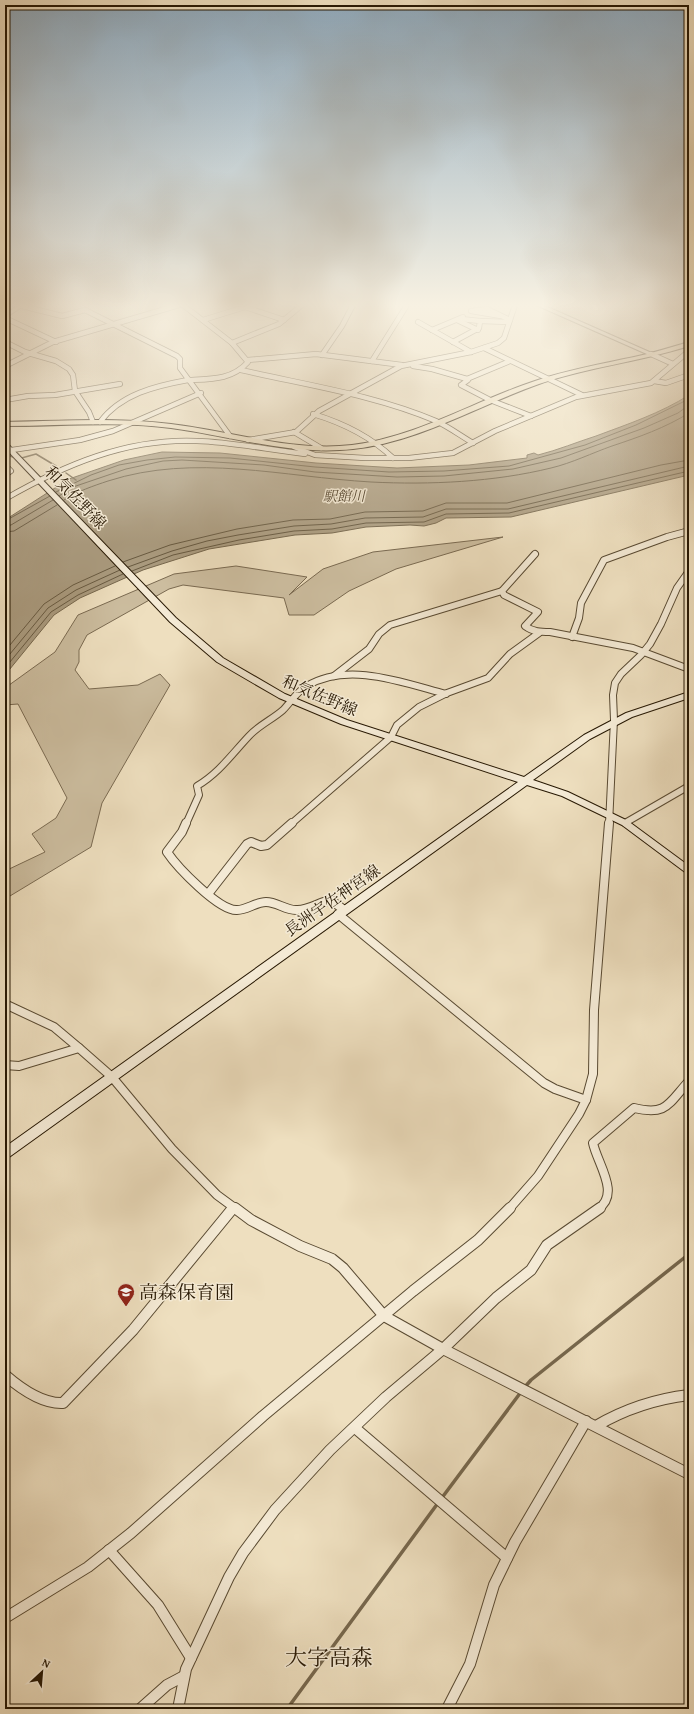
<svg xmlns="http://www.w3.org/2000/svg" width="694" height="1714" viewBox="0 0 694 1714" font-family="'Gentium Book Plus','Noto Serif JP',serif">
  <style>
    .green { fill: #ccbd9f; stroke: #7a6a51 }
    .water { fill: #aa9b7f; stroke: #76674d }
    .lines { fill: none; stroke-linecap: round; stroke-linejoin: round }
    .shore { stroke: #685a41; stroke-width: 1 }
    .stream-far1 { stroke: #76674d; stroke-width: 1.5 }
    .stream { stroke: #76674d; stroke-width: 3.5 }
    .minor-far3-casing { stroke: #594a32; stroke-width: 6 }
    .minor-far2-casing { stroke: #594a32; stroke-width: 8 }
    .minor-far1-casing { stroke: #594a32; stroke-width: 10 }
    .minor-casing { stroke: #594a32; stroke-width: 12 }
    .tertiary-casing { stroke: #594a32; stroke-width: 2 }
    .secondary-casing { stroke: #271803; stroke-width: 2 }
    .primary-casing { stroke: #271803; stroke-width: 2 }
    .minor-far3 { stroke: #f4ead5; stroke-width: 4.5 }
    .minor-far2 { stroke: #f4ead5; stroke-width: 6 }
    .minor-far1 { stroke: #f4ead5; stroke-width: 8 }
    .minor { stroke: #f4ead5; stroke-width: 10 }
    .tertiary { fill: #f4ead5; fill-rule: evenodd }
    .secondary { fill: #f4ead5; fill-rule: evenodd }
    .primary { fill: #eedfbf; fill-rule: evenodd }
    .labels { text-anchor: middle; dominant-baseline: central; stroke-width: 3; stroke-linejoin: round; paint-order: stroke }
    .far-water-label { font-size: 14px; font-style: italic; fill: #5b4c35; stroke: #f4ead5 }
    .street-label { font-size: 16px; fill: #271803; stroke: #f4ead5 }
    .near-poi-label { font-size: 19px; fill: #271803; stroke: #f4ead5; text-anchor: start }
    .near-quarter-label { font-size: 22px; fill: #271803; stroke: #f4ead5 }
  </style>
  <rect width="100%" height="100%" fill="#eedfbf"/>
  <filter id="stains"><feTurbulence type="fractalNoise" baseFrequency=".005" numOctaves="4"/><feColorMatrix values="0 0 0 0 .2 0 0 0 0 .09 0 0 0 0 .02 0 0 0 .5 -.17"/></filter>
  <radialGradient id="worn" r=".72"><stop offset=".6" stop-color="#630" stop-opacity="0"/><stop offset="1" stop-color="#630" stop-opacity=".3"/></radialGradient>
  <path class="green" d="M503 537 396 569 349 591 314 615H289L284 598 183 585 169 589 87 635 79 650V662L75 670 89 689 138 685 160 674 170 685 102 803 91 847 5 899V871L45 852 32 834 56 818 67 798 18 704 5 705V688L55 652 78 615 174 574 236 566 307 577 289 595 323 569 373 552Z"/>
  <path class="water" d="M689 395V475L511 517 446 518 436 523 424 526 410 525 366 527 332 533 295 535 209 549 143 570 80 598 54 615 5 675V520L69 479 124 460 162 452 220 453 316 463 397 468 469 465 527 458V455L534 453 538 455C558 450 577 442 596 436 628 424 661 413 689 395Z"/>
  <g class="lines">
    <g class="shore">
      <path d="M56 492 91 475 119 465 147 460 175 457 230 458 315 467 389 472 444 471 509 466 585 445 636 425 689 399"/>
      <path d="M59 496 73 487 126 469 163 461 182 460 264 465 315 472 397 477 444 476 513 469 561 458 644 428 678 413 689 405"/>
      <path d="M64 500C78 491 93 486 108 481 195 453 283 477 371 482 430 485 494 482 551 468 572 463 592 453 612 446 639 437 665 428 689 413"/>
      <path d="M5 521 50 496"/>
      <path d="M5 526 11 525 53 500"/>
      <path d="M5 532 14 531 57 505"/>
      <path d="M123 562 170 545 237 529 293 520 330 519 365 512 423 511 446 503H507L661 465 689 460"/>
      <path d="M128 567 172 551 207 541 238 535 294 526 331 524 365 518 423 517 446 509H508L689 466"/>
      <path d="M132 571 173 555 239 540 294 531 332 529 366 523 424 522 446 514 509 513 689 471"/>
      <path d="M5 651 44 604 73 585 115 566"/>
      <path d="M5 660 48 608 76 590 120 570"/>
      <path d="M5 668 51 612 78 595 123 574"/>
    </g>
    <g class="stream-far1">
      <path d="M5 454 18 459 36 454 56 466"/>
      <path d="M66 473 76 480"/>
    </g>
    <g class="stream">
      <path d="M524 1388 531 1380 689 1254"/>
      <path d="M441 1499 521 1392"/>
      <path d="M287 1709 438 1503"/>
    </g>
    <g class="minor-far3-casing">
      <g id="minor-far3">
        <path d="M183 305 232 343 248 362C232 380 211 379 189 380"/>
        <path d="M22 306 62 316 85 310 177 356 180 359V368L230 436"/>
        <path d="M501 316 471 311 487 309 510 320"/>
        <path d="M5 318 56 342"/>
        <path d="M203 320 245 307 284 320"/>
        <path d="M457 320 478 330"/>
        <path d="M480 321 509 322"/>
        <path d="M418 322 471 352"/>
        <path d="M432 330 463 317"/>
        <path d="M5 342 25 352 56 361 69 369 73 375 75 391 89 412 93 422"/>
        <path d="M453 342 479 328 480 321 461 319"/>
        <path d="M232 343 279 324 302 305"/>
        <path d="M484 348 582 395"/>
        <path d="M651 354 673 364"/>
        <path d="M322 355 342 326 353 305"/>
        <path d="M248 360 316 354 402 365"/>
        <path d="M372 361 407 305"/>
        <path d="M5 366 53 342 179 305"/>
        <path d="M413 366 432 369 467 379 468 380 461 385 490 400 531 416"/>
        <path d="M241 370C306 385 375 395 436 421 449 427 461 436 473 443"/>
        <path d="M467 379 510 361"/>
        <path d="M654 381 666 383 689 375"/>
        <path d="M5 400 28 396 55 395 120 384"/>
        <path d="M313 414C343 423 370 436 393 458"/>
        <path d="M100 422C121 394 155 386 188 380"/>
        <path d="M294 432 321 448"/>
        <path d="M248 440 296 432 319 411 401 366 471 352 498 343 504 338 515 305"/>
        <path d="M294 447 315 455 365 458H409L453 453 495 431 576 397 651 383 689 351"/>
        <path d="M5 451 80 440 113 431 201 393"/>
        <path d="M5 465 11 471 5 475"/>
        <path d="M5 499C64 465 127 438 197 441 233 442 269 450 305 454"/>
      </g>
    </g>
    <g class="minor-far2-casing">
      <g id="minor-far2">
        <path d="M535 554 502 591 504 595 538 612 525 626C533 632 541 632 550 632L633 648 689 669"/>
        <path d="M572 637 579 618 581 603 604 560 667 537 689 531"/>
        <path d="M334 676 369 649 379 634 390 625 502 591"/>
        <path d="M625 823 689 786"/>
        <path d="M186 824 199 795 197 786C219 773 232 754 249 736 259 725 273 719 283 710 291 702 297 691 307 686 348 661 404 683 446 694"/>
        <path d="M291 824 391 737 397 725 419 707 447 693 488 678 510 654 539 633"/>
        <path d="M609 824 614 720 613 695 615 683 621 674 641 655 650 644 661 624 677 588 689 571"/>
      </g>
    </g>
    <g class="minor-far1-casing">
      <g id="minor-far1">
        <path d="M186 823 182 832 167 852C177 867 219 911 237 910 247 910 256 902 266 902 277 902 285 910 296 910 308 911 319 902 331 900L344 910"/>
        <path d="M208 894 247 844 251 842 261 846 267 845 292 823"/>
        <path d="M338 914 544 1083 555 1089 586 1100"/>
        <path d="M5 1004 54 1027 79 1048"/>
        <path d="M5 1065 19 1066 79 1048 112 1077 172 1149 217 1195 236 1209"/>
        <path d="M232 1209 234 1207"/>
        <path d="M509 1209 538 1176 579 1114 586 1100 593 1074 594 1010 609 823"/>
        <path d="M598 1209C621 1194 597 1163 593 1143L634 1108C667 1116 668 1104 689 1081"/>
      </g>
    </g>
    <g class="minor-casing">
      <g id="minor">
        <path d="M235 1208 251 1220 300 1246 332 1259 343 1268 384 1316 443 1349 689 1474"/>
        <path d="M5 1375C20 1388 43 1404 63 1403L133 1330 233 1208"/>
        <path d="M596 1426C625 1409 655 1399 689 1395"/>
        <path d="M355 1428 507 1558"/>
        <path d="M109 1550 158 1605 191 1658"/>
        <path d="M5 1618 88 1567 131 1533 263 1416 413 1291 478 1240 510 1208"/>
        <path d="M140 1709 167 1685 184 1676"/>
        <path d="M178 1709 186 1669 229 1577 243 1553 275 1510 330 1450 386 1397 443 1349 496 1298 531 1270 547 1245 600 1208"/>
        <path d="M447 1709 470 1664 494 1585 515 1542 586 1421"/>
      </g>
    </g>
    <g class="tertiary-casing">
      <g id="tertiary">
        <path d="M19 305H25L5 318V314Z"/>
        <path d="M536 305H543L654 354 649 355Z"/>
      </g>
    </g>
    <g class="secondary-casing">
      <path id="secondary" d="M5 442 7 443 176 618 223 658 285 694 347 720 524 777 584 735 626 713 689 692V698L632 717 590 739 533 780 568 792 628 821 689 866V875L622 825 562 796 527 785 5 1160V1147L518 782 341 724 279 698 217 662 170 622 5 448Z"/>
    </g>
    <g class="primary-casing">
      <path id="primary" d="M689 342V346C640 362 587 367 539 384 477 406 419 442 353 449 291 456 231 436 171 428 116 421 60 426 5 426V422C60 421 116 417 171 424 231 431 291 452 352 445 417 437 474 401 535 381 567 370 601 364 634 357 653 353 671 347 689 342Z"/>
    </g>
    <use href="#minor-far3" class="minor-far3"/>
    <use href="#minor-far2" class="minor-far2"/>
    <use href="#minor-far1" class="minor-far1"/>
    <use href="#minor" class="minor"/>
    <use href="#tertiary" class="tertiary"/>
    <use href="#secondary" class="secondary"/>
    <use href="#primary" class="primary"/>
  </g>
  <linearGradient id="sky" x2="0" y2="1"><stop stop-color="#8faabe"/><stop offset="0.56" stop-color="#f7f1e2"/><stop offset="1" stop-color="#f7f1e2" stop-opacity="0"/></linearGradient>
  <rect width="694" height="545" fill="url(#sky)"/>
  <defs>
    <g id="school-pin" transform="scale(0.9)"><path d="M0 17L-7.5 6A9.5 9.5 0 1 1 7.5 6Z" fill="#8f2418" stroke="#f4ead5"/><path d="M0-5L7-2L0 1L-7-2ZM-4 1L0 2.5L4 1V4Q0 6-4 4Z" fill="#fff"/></g>
  </defs>
  <g fill-rule="evenodd">
    <use href="#school-pin" x="126" y="1292"/>
  </g>
  <g class="labels">
    <g class="far-water-label">
      <text transform="translate(344 496) rotate(-1)">駅館川</text>
    </g>
    <g class="street-label">
      <text transform="translate(76 497) rotate(46)">和気佐野線</text>
      <text transform="translate(320 695) rotate(23)">和気佐野線</text>
      <text transform="translate(332 900) rotate(-35)">長洲宇佐神宮線</text>
    </g>
    <g class="near-poi-label">
      <text x="139" y="1292">高森保育園</text>
    </g>
    <g class="near-quarter-label">
      <text x="329" y="1657">大字高森</text>
    </g>
  </g>
  <rect width="694" height="1714" fill="none" stroke="#eedfbf" stroke-width="20"/>
  <rect x="6" y="6" width="682" height="1702" fill="none" stroke="#271803" stroke-width="2"/>
  <rect x="10" y="10" width="674" height="1694" fill="none" stroke="#271803"/>
  <g transform="translate(42 1672) rotate(26)" stroke="#f4ead5" stroke-width="3" paint-order="stroke">
  <path d="M0-3L7 15L0 10L-7 15Z" fill="#271803"/>
  <text y="-6" font-size="11" font-weight="bold" text-anchor="middle" fill="#271803">N</text>
  </g>
  <rect width="100%" height="100%" filter="url(#stains)"/>
  <rect width="100%" height="100%" fill="url(#worn)"/>
</svg>
